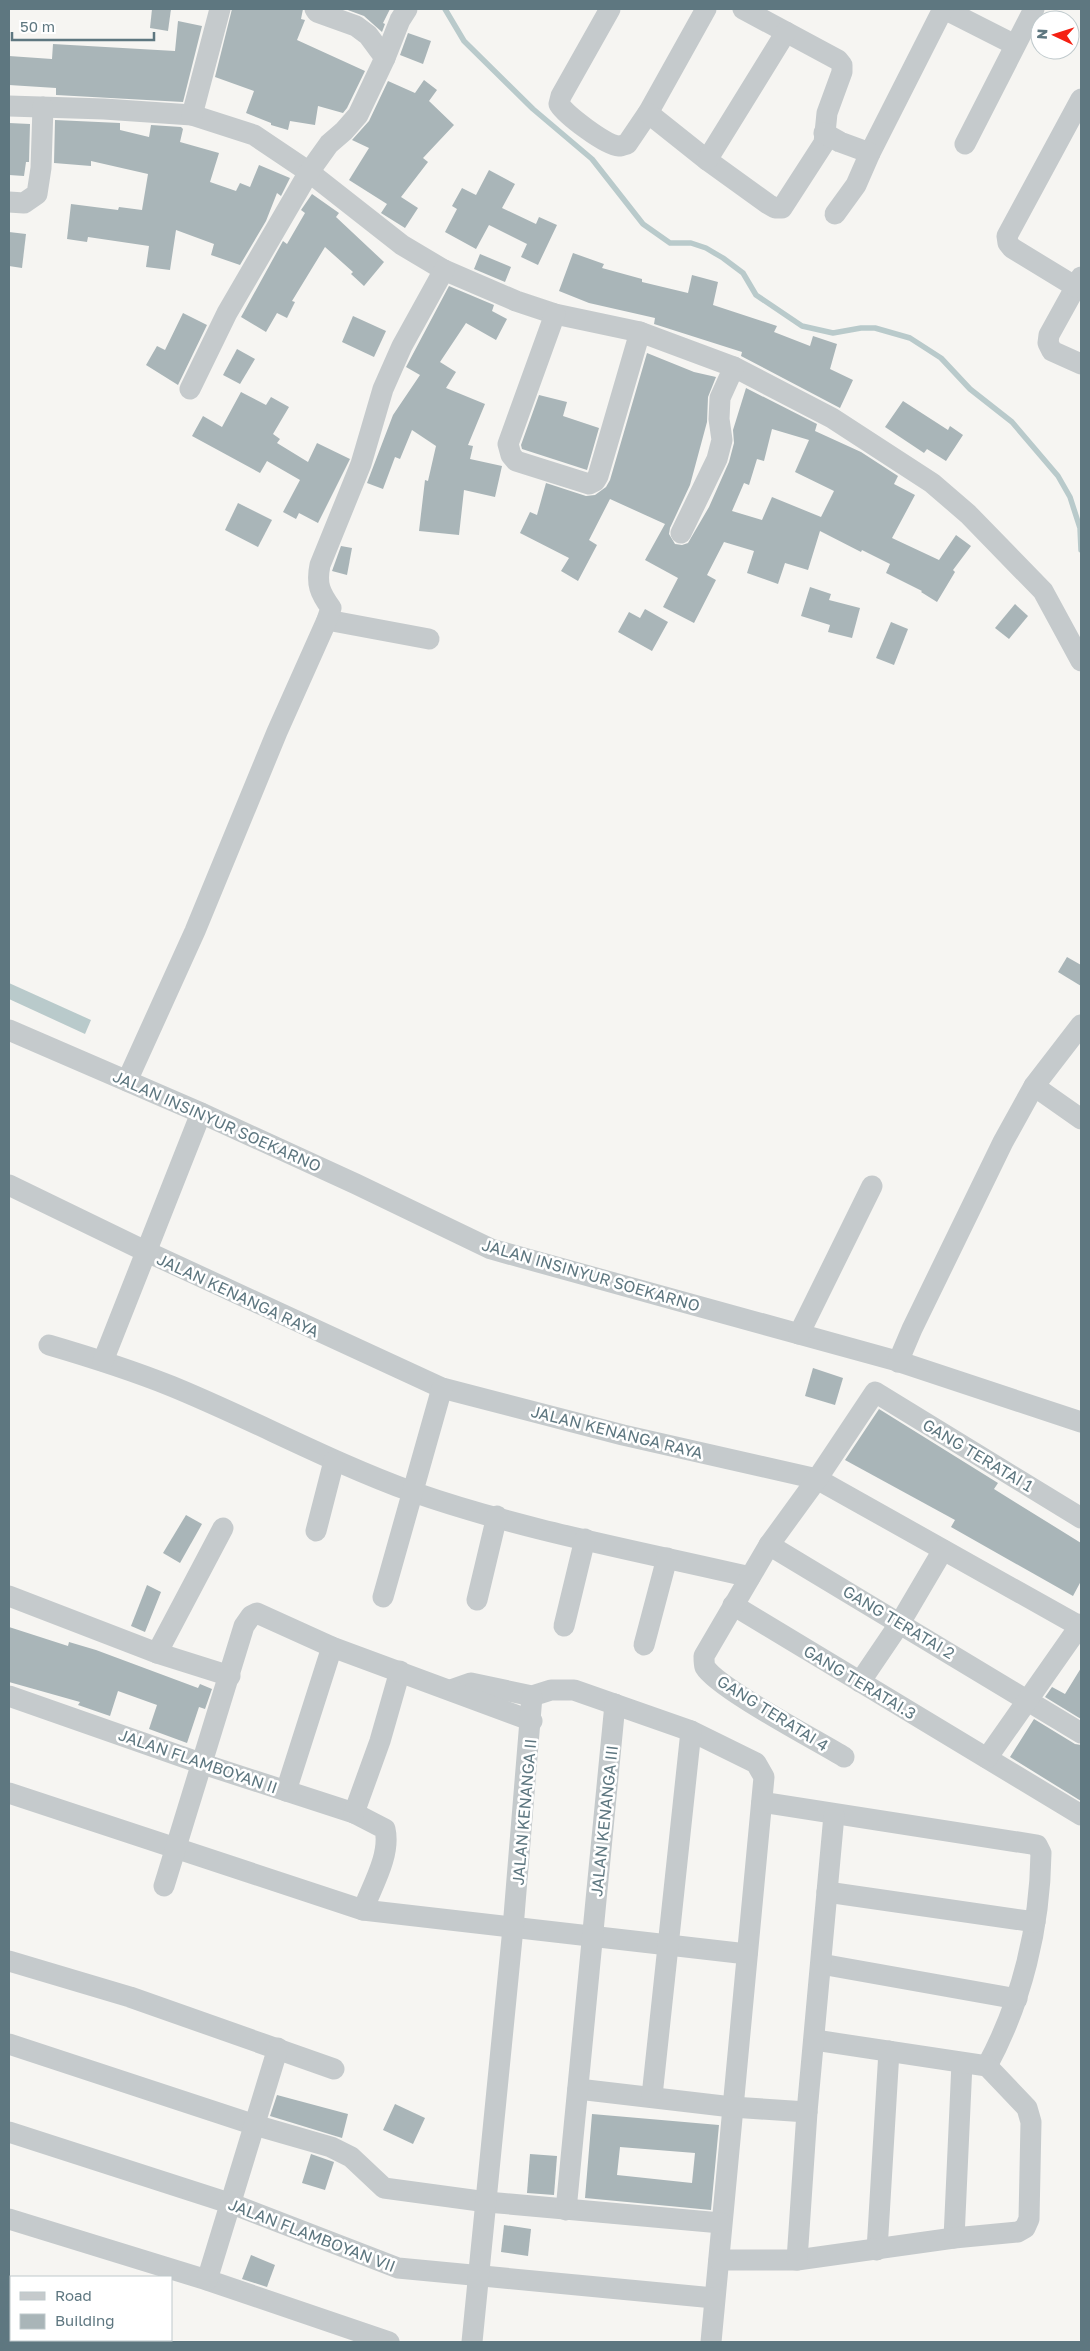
<svg xmlns="http://www.w3.org/2000/svg" width="1090" height="2351" viewBox="0 0 1090 2351" font-family="'Golos Text',sans-serif">
  <style>
    .water { fill: #b9cacb }
    .lines { fill: none; stroke-linecap: round; stroke-linejoin: round }
    .stream { stroke: #b9cacb; stroke-width: 5.5 }
    .building { fill: #a9b5b8; fill-rule: evenodd }
    .minor { stroke: #c5cacc; stroke-width: 21 }
    .labels { text-anchor: middle; dominant-baseline: central; stroke-width: 5; stroke-linejoin: round; paint-order: stroke }
    .street-label { font-size: 16px; fill: #5e7780; stroke: #fff }
  </style>
  <rect width="100%" height="100%" fill="#f6f5f2"/>
  <path class="water" d="M9 983 91 1020 85 1034 9 999Z"/>
  <g class="lines">
    <path class="stream" d="M445 9 464 41 533 109 592 159 643 224 670 243H691L706 248 723 258 743 273 756 295 802 326 833 333 861 328H875L910 338 941 358 970 389 1012 422 1058 476 1070 497 1080 528 1081 550"/>
  </g>
  <g class="building">
    <path d="M152 9H171L168 31 150 28Z"/>
    <path d="M232 9H303L301 19 305 20 297 40 365 71 347 108 343 113 318 106 315 125 290 121 288 130 271 125V123L246 113 254 91 215 77Z"/>
    <path d="M345 9H390L383 23 385 24 382 32 364 16Z"/>
    <path d="M178 21 202 26 183 102 56 95V88L9 85V56L52 59 53 44 175 51Z"/>
    <path d="M408 33 431 41 423 64 400 55Z"/>
    <path d="M424 80 437 90 429 101 454 125 423 158 428 162 401 197 418 208 405 228 381 213 387 204 349 180 369 148 352 140 369 121 388 81 415 93Z"/>
    <path d="M55 120 120 123V130L149 137 151 125 181 127 183 129 180 142 219 153 210 182 236 191 240 183 250 187 259 165 290 178 281 196 277 193 266 221 240 265 211 255 214 244 176 230 170 270 146 267 149 246 88 237 87 242 67 239 71 204 118 210 119 207 142 210 148 174 91 161V166L54 163Z"/>
    <path d="M9 123 30 124 29 162H26L24 176 9 175Z"/>
    <path d="M489 170 515 184 502 208 536 224 539 217 557 225 538 265 521 257 527 244 489 225 476 249 445 232 457 209 452 206 462 188 476 195Z"/>
    <path d="M312 194 339 213 336 217 384 262 364 286 351 274 353 272 325 247 292 301 295 302 287 318 277 313 266 332 241 317 283 241 287 244 305 213 301 210Z"/>
    <path d="M9 232 26 234 22 268 9 266Z"/>
    <path d="M573 253 604 264 602 268 642 279V282L688 293 692 275 718 282 713 305 777 326 774 332 810 346 813 336 837 344 830 369 853 380 840 408 741 356 742 352 654 324 655 318 589 303 559 291Z"/>
    <path d="M480 254 511 267 505 282 474 269Z"/>
    <path d="M449 286 494 305 492 311 507 319 496 340 466 323 440 362 456 372 446 388 485 404 468 445 473 446 470 459 502 466 495 497 464 490 459 535 419 531 425 480 428 481 436 446 412 430 400 459 395 457 383 489 367 483 393 415 420 375 406 367Z"/>
    <path d="M183 313 207 325 178 385 146 365 157 346 165 350Z"/>
    <path d="M353 316 386 331 374 357 342 342Z"/>
    <path d="M237 349 255 359 240 384 223 375Z"/>
    <path d="M647 353 694 372 716 377 708 397 707 422 690 485 670 528 669 534 675 544 682 545 688 543 709 507 729 462 734 443 733 430 746 388 817 424 815 431 861 452 898 476 894 484 915 495 892 538 939 560 956 535 971 546 953 570 955 572 937 602 921 592 922 591 886 573 890 564 862 550 861 552 820 531 808 570 785 563 778 584 747 573 754 551 724 542 707 575 716 580 694 623 663 607 678 578 645 560 665 524 610 499 589 540 597 545 578 581 561 571 569 558 520 533 530 512 537 515 546 483 586 496 595 495 606 487 610 480ZM772 429 809 440 795 472 834 491 821 517 772 497 762 520 732 511 744 483 749 485 757 459 764 461Z"/>
    <path d="M241 392 266 405 271 397 289 407 273 434 280 439 277 443 308 462 317 443 350 459 318 523 299 513 296 519 283 512 300 480 267 461 260 473 192 436 203 416 222 427Z"/>
    <path d="M539 395 567 402 563 416 599 428 587 470 522 449 521 445Z"/>
    <path d="M903 401 948 430 950 426 963 435 946 461 927 449 924 453 885 427Z"/>
    <path d="M238 503 272 520 258 547 225 530Z"/>
    <path d="M341 546 352 548 347 575 332 571Z"/>
    <path d="M810 587 831 594 829 600 860 608 852 638 828 632 830 625 801 616Z"/>
    <path d="M1015 604 1028 616 1009 639 995 628Z"/>
    <path d="M645 609 668 622 652 651 618 632 629 612 640 618Z"/>
    <path d="M891 622 908 629 894 665 876 658Z"/>
    <path d="M1067 957 1081 965V986L1058 972Z"/>
    <path d="M813 1368 843 1378 835 1405 805 1396Z"/>
    <path d="M879 1409 998 1483 994 1489 1081 1543V1581L1073 1596 951 1527 955 1520 845 1460Z"/>
    <path d="M186 1515 202 1524 180 1563 163 1553Z"/>
    <path d="M147 1585 161 1592 145 1632 131 1626Z"/>
    <path d="M9 1627 68 1646 69 1642 96 1650 198 1688 200 1684 212 1689 205 1709 199 1707 187 1743 149 1729 157 1705 118 1691 110 1716 78 1705 80 1702 9 1682Z"/>
    <path d="M1081 1668V1719L1045 1697 1052 1687 1065 1694Z"/>
    <path d="M1034 1719 1075 1744 1081 1745V1801L1010 1757Z"/>
    <path d="M277 2095 348 2114 342 2138 270 2116Z"/>
    <path d="M395 2104 425 2118 413 2144 383 2130Z"/>
    <path d="M592 2114 719 2125 711 2210 585 2198ZM620 2147 695 2153 692 2183 617 2175Z"/>
    <path d="M311 2154 334 2162 325 2190 302 2183Z"/>
    <path d="M530 2154 557 2156 554 2195 527 2193Z"/>
    <path d="M504 2225 531 2229 528 2256 501 2252Z"/>
    <path d="M251 2255 275 2265 267 2287 242 2279Z"/>
  </g>
  <g class="lines">
    <g class="minor">
      <path d="M315 9 317 12 356 26 368 35 385 58"/>
      <path d="M610 9 561 96 559 104C566 115 605 145 619 146 621 146 624 145 627 144L648 113 706 9"/>
      <path d="M944 9 1015 45"/>
      <path d="M9 106 104 109 192 115 254 135 309 172 402 245 444 270 516 301 555 314 640 332 734 367 832 418 932 483 968 514 1043 591 1081 661"/>
      <path d="M648 113 707 160 768 204 775 208H782L824 143 827 113 842 72V65L838 60 743 9"/>
      <path d="M192 115 220 9"/>
      <path d="M824 133 840 142 870 153 943 9"/>
      <path d="M965 144 1034 9"/>
      <path d="M707 160 786 32"/>
      <path d="M9 202 24 203 37 194 41 168 43 107"/>
      <path d="M835 214 856 185 870 153"/>
      <path d="M1081 277 1049 335 1048 343 1052 351 1081 364"/>
      <path d="M1076 287 1012 248 1008 243 1007 236 1081 99"/>
      <path d="M555 314 508 444 511 455 516 461 589 484 595 481 598 476 640 332"/>
      <path d="M190 389 227 313 309 172 329 144 344 131 358 115 385 58 400 20 407 9"/>
      <path d="M681 533 717 459 722 440 719 419 720 398 734 367"/>
      <path d="M327 620 429 639"/>
      <path d="M9 1030 201 1113 356 1184 491 1249 897 1361 1081 1422"/>
      <path d="M127 1081 195 931 277 732 327 620 331 608C320 593 316 584 320 565L361 464 383 389 402 346 444 270"/>
      <path d="M1034 1086 1081 1119"/>
      <path d="M9 1185 145 1251 442 1388 623 1435 817 1479 1081 1627"/>
      <path d="M799 1334 872 1186"/>
      <path d="M49 1345C90 1357 131 1370 171 1386 252 1419 330 1462 413 1492 522 1530 638 1551 750 1577"/>
      <path d="M103 1361 201 1113"/>
      <path d="M898 1362 912 1329 1003 1142 1034 1086 1081 1025"/>
      <path d="M316 1531 334 1461"/>
      <path d="M769 1545 1081 1733"/>
      <path d="M9 1596 157 1653 230 1676"/>
      <path d="M383 1597 442 1388"/>
      <path d="M477 1600 497 1516"/>
      <path d="M733 1605 1081 1815"/>
      <path d="M564 1626 585 1539"/>
      <path d="M644 1645 667 1558"/>
      <path d="M157 1653 223 1528"/>
      <path d="M860 1682 900 1623 943 1550"/>
      <path d="M451 1690 471 1683 532 1696 551 1690H574L691 1731 756 1763 764 1777 711 2342"/>
      <path d="M9 1696 203 1764 354 1813 385 1829C391 1855 372 1886 363 1910"/>
      <path d="M844 1757C818 1741 717 1688 705 1667 704 1664 704 1659 704 1656L769 1545 817 1479 875 1392 1081 1518"/>
      <path d="M987 1758 1081 1624"/>
      <path d="M286 1791 332 1647"/>
      <path d="M9 1793 363 1910 747 1954"/>
      <path d="M762 1802 1037 1845 1041 1853C1040 1927 1022 2001 987 2066"/>
      <path d="M354 1813 380 1741 400 1671"/>
      <path d="M164 1886 244 1626 251 1616 257 1613 332 1647 532 1721"/>
      <path d="M827 1892 1035 1922"/>
      <path d="M9 1961 130 1997 334 2069"/>
      <path d="M821 1964 1017 1999"/>
      <path d="M9 2044 255 2125 331 2147 351 2157 384 2188 487 2202 721 2223"/>
      <path d="M578 2089 732 2107 807 2112"/>
      <path d="M652 2096 691 1731"/>
      <path d="M9 2132 232 2204 398 2268 714 2298"/>
      <path d="M566 2210 615 1704"/>
      <path d="M9 2219 207 2280 389 2342"/>
      <path d="M954 2238 962 2063"/>
      <path d="M877 2250 889 2051"/>
      <path d="M719 2260H797L954 2238 1018 2232 1025 2228 1029 2219 1031 2122 1027 2108 987 2066 815 2040"/>
      <path d="M797 2260 807 2112 834 1815"/>
      <path d="M207 2280 278 2048"/>
      <path d="M472 2342 513 1928 532 1696"/>
    </g>
  </g>
  <g class="labels">
    <g class="street-label">
      <text transform="translate(217 1121) rotate(24)">JALAN INSINYUR SOEKARNO</text>
      <text transform="translate(591 1275) rotate(16)">JALAN INSINYUR SOEKARNO</text>
      <text transform="translate(238 1295) rotate(25)">JALAN KENANGA RAYA</text>
      <text transform="translate(617 1432) rotate(14)">JALAN KENANGA RAYA</text>
      <text transform="translate(978 1455) rotate(31)">GANG TERATAI 1</text>
      <text transform="translate(899 1622) rotate(31)">GANG TERATAI 2</text>
      <text transform="translate(860 1682) rotate(31)">GANG TERATAI.3</text>
      <text transform="translate(773 1713) rotate(32)">GANG TERATAI 4</text>
      <text transform="translate(198 1761) rotate(19)">JALAN FLAMBOYAN II</text>
      <text transform="translate(524 1812) rotate(-85)">JALAN KENANGA II</text>
      <text transform="translate(604 1821) rotate(-84)">JALAN KENANGA III</text>
      <text transform="translate(312 2235) rotate(21)">JALAN FLAMBOYAN VII</text>
    </g>
  </g>
  <rect width="1090" height="2351" fill="none" stroke="#5e7780" stroke-width="20"/>
  <rect x="10" y="2276" width="162" height="65" fill="#ffffff" stroke="#bfc9cc"/>
  <rect x="20" y="2292" width="25" height="8" fill="#c5cacc" stroke="#bfc9cc"/>
  <text x="55" y="2301" font-size="15" fill="#5e7780">Road</text>
  <rect x="20" y="2314" width="25" height="15" fill="#a9b5b8" stroke="#bfc9cc"/>
  <text x="55" y="2326" font-size="15" fill="#5e7780">Building</text>
  <g transform="translate(1055 35) rotate(274)"><circle r="24" fill="#ffffff" stroke="#bfc9cc"/>
  <path d="M0-4L9 19L0 12L-9 19Z" fill="#f52013"/>
  <text y="-8" font-size="14" font-weight="bold" text-anchor="middle" fill="#5e7780">N</text>
  </g>
  <path d="M12 32v8h142v-8" fill="none" stroke="#5e7780" stroke-width="2.5"/>
  <text x="20" y="32" font-size="15" fill="#5e7780" stroke="#ffffff" stroke-width="4" paint-order="stroke">50 m</text>
</svg>
